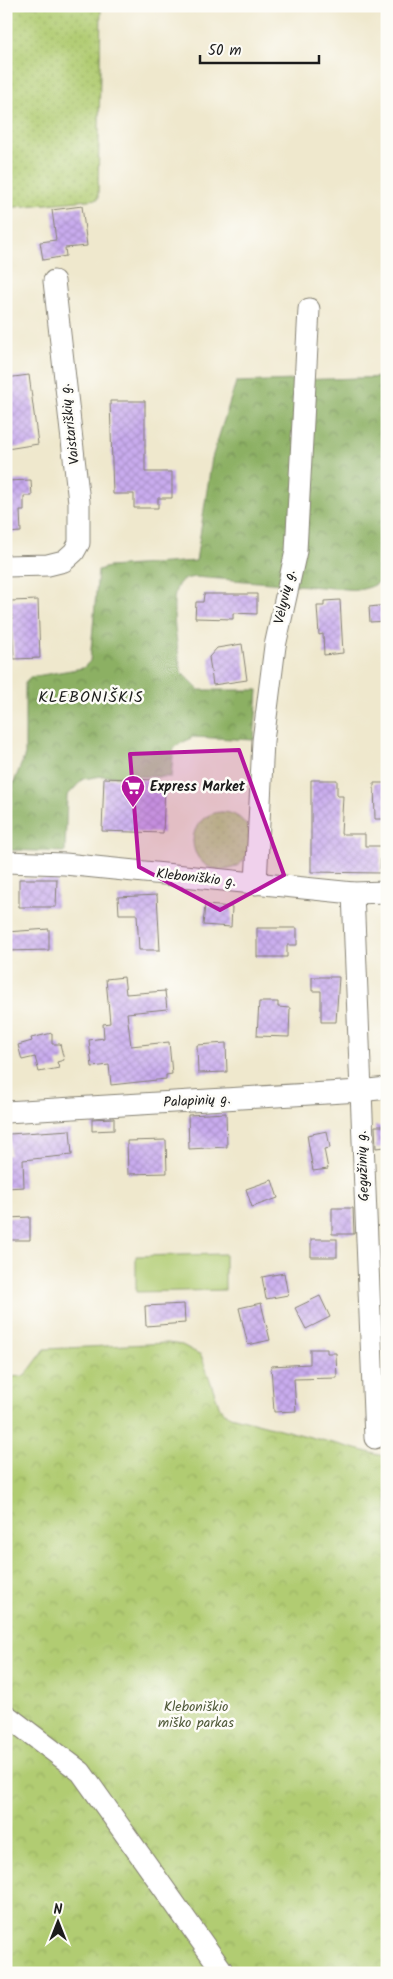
<svg xmlns="http://www.w3.org/2000/svg" width="393" height="1979" viewBox="0 0 393 1979" font-family="Kalam,sans-serif">
  <style>
    .grass { fill: url(#grass-dots); stroke: #667447 }
    .forest { fill: url(#forest-crowns); stroke: #546640 }
    .park { fill: url(#park-crowns); stroke: #667447 }
    .pitch { fill: #b1cc72; stroke: #667447 }
    .building { fill: url(#building-cross-hatch) }
    .lines { fill: none; stroke-linecap: round; stroke-linejoin: round }
    .minor-casing { stroke: #868274; stroke-width: 23 }
    .minor { stroke: #fff; stroke-width: 21 }
    .marked { fill: #b5179e; fill-opacity: 0.2; stroke: #b5179e; stroke-width: 4; stroke-linejoin: round }
    .labels { text-anchor: middle; dominant-baseline: central; stroke-width: 5; stroke-linejoin: round; paint-order: stroke }
    .street-label { font-size: 14px; fill: #1c1c1c; stroke: #fdfcf7 }
    .poi-label { font-size: 14px; font-weight: bold; fill: #1c1c1c; stroke: #fdfcf7; text-anchor: start }
    .park-label { font-size: 14px; fill: #505a3a; stroke: #fdfcf7 }
    .quarter-label { font-size: 16px; letter-spacing: 1px; fill: #1c1c1c; stroke: #fdfcf7 }
  </style>
  <defs>
    <pattern id="grass-dots" width="8" height="8" patternUnits="userSpaceOnUse" patternTransform="scale(1.25)"><rect width="8" height="8" fill="#b1cc72"/><path d="M2 2h.1M6 6h.1" fill="none" stroke="#98af62" stroke-width="1.8" stroke-linecap="round"/></pattern>
    <pattern id="forest-crowns" width="20" height="18" patternUnits="userSpaceOnUse" patternTransform="scale(1.25)"><rect width="20" height="18" fill="#8cb064"/><path d="M2 6a3 3 0 1 1 6 0M12 15a3 3 0 1 1 6 0" fill="none" stroke="#728e52"/></pattern>
    <pattern id="park-crowns" width="20" height="18" patternUnits="userSpaceOnUse" patternTransform="scale(1.25)"><rect width="20" height="18" fill="#b1cc72"/><path d="M2 6a3 3 0 1 1 6 0M12 15a3 3 0 1 1 6 0" fill="none" stroke="#98af62"/></pattern>
    <pattern id="building-cross-hatch" width="8" height="8" patternUnits="userSpaceOnUse" patternTransform="scale(1.25)"><rect width="8" height="8" fill="#c9acee"/><path d="M0 0l8 8M0 8l8-8" fill="none" stroke="#ac93cc"/></pattern>
  </defs>
  <rect width="100%" height="100%" fill="#fdfcf7"/>
  <filter id="ink" filterUnits="userSpaceOnUse"><feTurbulence type="fractalNoise" baseFrequency=".02" numOctaves="2"/><feDisplacementMap in="SourceGraphic" scale="10" xChannelSelector="R" yChannelSelector="G"/><feConvolveMatrix kernelMatrix="1 2 1 2 8 2 1 2 1" color-interpolation-filters="sRGB"/></filter>
  <filter id="wash" filterUnits="userSpaceOnUse"><feTurbulence type="fractalNoise" baseFrequency=".0096" numOctaves="4" result="noise"/><feDisplacementMap in="SourceGraphic" scale="20" xChannelSelector="R" yChannelSelector="G"/><feGaussianBlur stdDeviation="1.12" result="paint"/><feColorMatrix in="noise" values="0 0 0 0 0 0 0 0 0 0 0 0 0 0 0 0 0 1.4 0 .05"/><feComposite in="paint" operator="in"/></filter>
  <g filter="url(#wash)">
    <rect width="100%" height="100%" fill="#efe8cd"/>
    <g class="grass">
      <path d="M6 6H101L98 199 6 208Z"/>
      <circle cx="222" cy="841" r="29"/>
    </g>
    <path class="forest" d="M387 377V569C382 584 373 587 358 590L195 577C189 578 181 579 178 585 168 602 179 652 181 672L199 690H258L254 740 193 737 174 747 171 777 102 776 83 779 67 796 65 852 6 850V818L14 782 25 755V683L30 677 83 668 90 661 98 570 108 567 196 561 212 458 236 382Z"/>
    <path class="park" d="M168 1343 182 1345 201 1355 220 1408 230 1416 387 1457V1973H6V1377L25 1376 45 1349Z"/>
    <path class="pitch" d="M225 1254V1290L136 1292V1256Z"/>
    <g id="blocks">
      <g class="building">
        <path d="M82 206 87 246 65 248 66 256 43 260 40 242 56 240 52 210Z"/>
        <path d="M29 375 38 444 7 449 6 422H10L6 378Z"/>
        <path d="M110 401H145V472H172V498H158V508H134V494H113Z"/>
        <path d="M31 480 32 496H24V511H20L21 532 6 533V481Z"/>
        <path d="M204 594H257V614L233 613V619L195 618 196 602H203Z"/>
        <path d="M38 600 40 658 14 659 11 601Z"/>
        <path d="M340 600 343 653 324 655 323 634 319 635 317 606H324V601Z"/>
        <path d="M387 605V621L370 622 369 607Z"/>
        <path d="M242 644 247 680 213 685 209 657 217 648Z"/>
        <path d="M104 778 154 780V784L165 785 163 833 102 831Z"/>
        <path d="M311 780H337V796H343L341 834H365V846H381L380 873 311 872Z"/>
        <path d="M374 783H387V819H375Z"/>
        <path d="M19 879H57L56 907H19Z"/>
        <path d="M157 895 160 950H139L137 914H119L118 897Z"/>
        <path d="M205 905 232 907 231 927 203 925Z"/>
        <path d="M257 928H297V945H287V957H257Z"/>
        <path d="M49 929V950L6 951V932Z"/>
        <path d="M124 977 126 994 165 991 167 1009 127 1013 131 1046 169 1042 172 1074 166 1075V1079L111 1085 109 1065 92 1067 89 1040 104 1038 103 1024 110 1023 106 979Z"/>
        <path d="M312 977H339L336 1022H321V991H312Z"/>
        <path d="M259 1002H278V1007L290 1008 289 1037 257 1036Z"/>
        <path d="M52 1033V1044H60L64 1060 57 1062 59 1068 39 1072 35 1057 22 1060 18 1045 32 1041 31 1038Z"/>
        <path d="M226 1043 227 1072 198 1073 197 1045Z"/>
        <path d="M226 1113 227 1147 189 1149 188 1115Z"/>
        <path d="M114 1118V1130L92 1131V1119Z"/>
        <path d="M375 1126H385V1147L376 1148Z"/>
        <path d="M70 1130 72 1155 23 1160 24 1187 6 1188V1155H10L9 1134Z"/>
        <path d="M327 1131 330 1148 324 1149 328 1169 313 1171 307 1135Z"/>
        <path d="M166 1140 167 1173 128 1174 127 1141Z"/>
        <path d="M272 1180 278 1198 252 1207 246 1189Z"/>
        <path d="M332 1208H353L354 1234H332Z"/>
        <path d="M30 1217V1240H7V1218Z"/>
        <rect x="311" y="1239" width="26" height="18"/>
        <path d="M284 1273 288 1295 266 1299 262 1277Z"/>
        <path d="M320 1296 330 1317 306 1329 295 1308Z"/>
        <path d="M261 1303 270 1340 248 1345 239 1308Z"/>
        <path d="M184 1304 185 1323 146 1326 145 1306Z"/>
        <path d="M310 1349H327V1353H336L337 1378 294 1379 296 1411 274 1412 271 1366 310 1364Z"/>
      </g>
    </g>
  </g>
  <g filter="url(#ink)">
    <use href="#blocks" fill-opacity="0" stroke="#868274" stroke-width="1"/>
    <g class="lines">
      <g class="minor-casing">
        <g id="minor">
          <path d="M6 566 48 565 64 561 74 552 79 543V502L54 281"/>
          <path d="M6 862 65 864 353 893 387 892"/>
          <path d="M256 884 263 741 275 646 296 551 309 309"/>
          <path d="M353 893 375 1438"/>
          <path d="M6 1112 360 1091 387 1088"/>
          <path d="M6 1715 81 1772 224 1973"/>
        </g>
      </g>
      <use href="#minor" class="minor"/>
    </g>
  </g>
  <path class="marked" d="M239 750 284 875 220 910 139 867 130 754Z"/>
  <defs>
    <g id="supermarket-pin" transform="scale(1.25)"><path d="M0 17L-7.5 6A9.5 9.5 0 1 1 7.5 6Z" fill="#b5179e" stroke="#fdfcf7"/><path d="M-6-5.5h2.5l.6 2H6L4.5 2H-2.5L-4.4-4H-6ZM-1.5 3.2a1.3 1.3 0 1 0 .1 0ZM3 3.2a1.3 1.3 0 1 0 .1 0Z" fill="#fff"/></g>
  </defs>
  <g fill-rule="evenodd">
    <use href="#supermarket-pin" x="133" y="787"/>
  </g>
  <g class="labels">
    <g class="street-label">
      <text transform="translate(70 424) rotate(-97)">Vaistariškių g.</text>
      <text transform="translate(285 597) rotate(-77)">Vėlyvių g.</text>
      <text transform="translate(196 878) rotate(6)">Kleboniškio g.</text>
      <text transform="translate(197 1101) rotate(-3)">Palapinių g.</text>
      <text transform="translate(363 1166) rotate(-92)">Gegužinių g.</text>
    </g>
    <g class="poi-label">
      <text x="150" y="787">Express Market</text>
    </g>
    <g class="park-label">
      <text x="196" y="1707">Kleboniškio<tspan x="196" dy="16">miško parkas</tspan></text>
    </g>
    <g class="quarter-label">
      <text x="91" y="697">KLEBONIŠKIS</text>
    </g>
  </g>
  <rect width="393" height="1979" fill="none" stroke="#fdfcf7" stroke-width="25"/>
  <g transform="translate(58 1922)" stroke="#fdfcf7" stroke-width="4" paint-order="stroke">
  <path d="M0-4L9 19L0 12L-9 19Z" fill="#1c1c1c"/>
  <text y="-8" font-size="14" font-weight="bold" text-anchor="middle" fill="#1c1c1c">N</text>
  </g>
  <path d="M200 55v8h119v-8" fill="none" stroke="#1c1c1c" stroke-width="2.5"/>
  <text x="208" y="55" font-size="15" fill="#1c1c1c" stroke="#fdfcf7" stroke-width="4" paint-order="stroke">50 m</text>
</svg>
